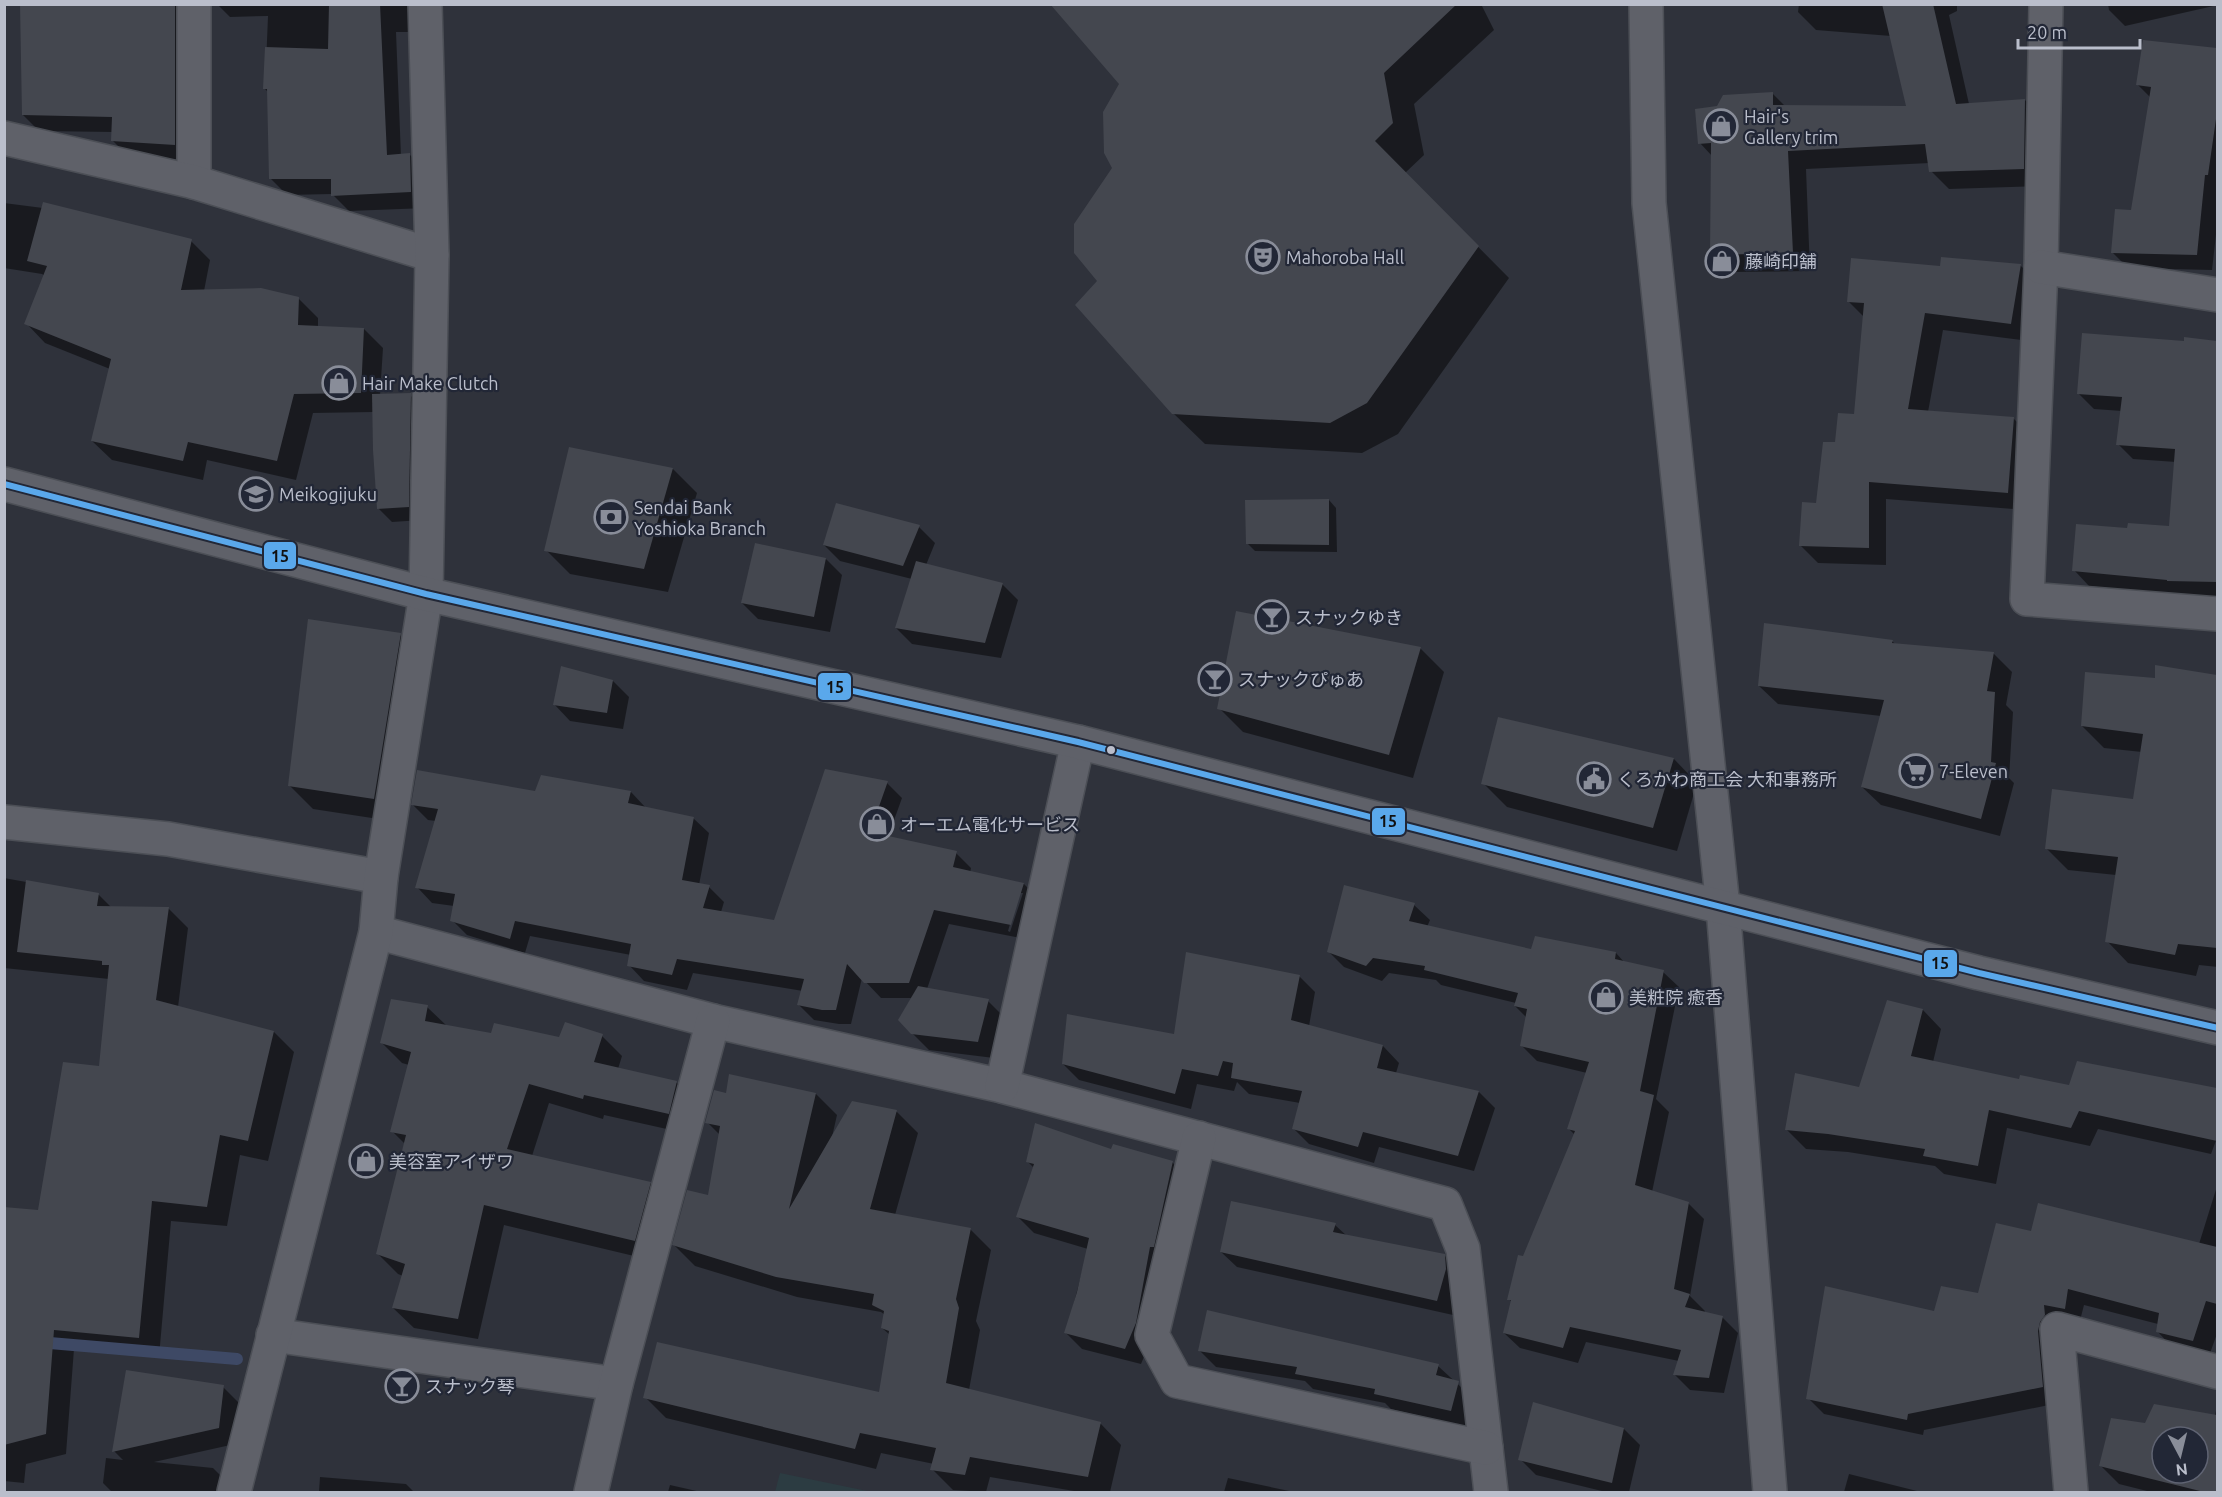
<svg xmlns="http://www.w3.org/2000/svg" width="2222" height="1497" viewBox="0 0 2222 1497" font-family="Ubuntu,'Noto Sans JP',sans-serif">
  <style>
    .green { fill: #2c3c42 }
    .shadow { fill: #0007; fill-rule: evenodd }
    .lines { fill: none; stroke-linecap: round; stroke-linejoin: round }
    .stream { stroke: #3e4965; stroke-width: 12 }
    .building { fill: #44474f; fill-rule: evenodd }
    .minor-casing { stroke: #4c4f56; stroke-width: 36 }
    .tertiary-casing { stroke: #4c4f56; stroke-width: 36 }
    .minor { stroke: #5f6169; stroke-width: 33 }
    .tertiary { stroke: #5f6169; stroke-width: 33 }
    .bus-1-casing { stroke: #222736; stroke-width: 10 }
    .bus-1 { stroke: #5aa8eb; stroke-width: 6 }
    .bus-dot { fill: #babecb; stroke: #222736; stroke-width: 2 }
    .labels { text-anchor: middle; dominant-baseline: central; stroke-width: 4.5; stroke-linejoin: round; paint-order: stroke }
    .poi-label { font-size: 18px; fill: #babecb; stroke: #222736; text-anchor: start }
    .line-badge { stroke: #222736; stroke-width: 2 }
    .pale-badge-label { font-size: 16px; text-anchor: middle; font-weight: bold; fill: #111 }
  </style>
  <rect width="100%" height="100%" fill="#2f323b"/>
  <path class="green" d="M780 1473 872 1492H775Z"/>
  <g class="shadow">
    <path d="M22 4H200L191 160 129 157 113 141V132L39 131 23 115Z"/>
    <path d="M217 4H414L411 32H396L401 156 410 155 426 171 427 208 349 211 332 194 287 195 271 179 268 92 265 89 268 16 230 17Z"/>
    <path d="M1052 4H1481L1494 30 1414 104 1424 155 1405 173 1509 278 1398 434 1362 453 1205 444 1173 413 1099 281 1114 168 1120 84Z"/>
    <path d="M1799 4H1957V11L1949 15 1969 104 2025 100 2043 119 2042 186 1949 189 1931 171 1930 163 1806 169 1810 271 1730 272 1712 254V156L1700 143 1773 94 1785 106 1908 107 1891 36 1816 30 1798 12Z"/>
    <path d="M2108 4H2218V5L2125 26 2109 10Z"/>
    <path d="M2144 42 2218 49V217L2212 270 2128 268 2113 253 2133 211 2151 98 2138 85Z"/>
    <path d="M4 203 43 208 191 241 210 260 204 291 299 299 318 318V327L364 329 383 348 380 395H410L424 409 422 520 392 522 378 508 374 412 313 413 296 480 207 460 203 480 112 460 92 441 110 369 45 343 26 323 45 276 42 274 4 268Z"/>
    <path d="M2020 265 2038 283 2029 341 1943 330 1928 412 2013 418 2031 436 2026 510 1886 499V565L1818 563 1800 545 1818 504 1836 444 1856 416 1864 317 1848 301 1942 268Z"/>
    <path d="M2185 338 2218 343V596H2183L2089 586 2074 570 2129 530 2170 528 2176 462 2133 459 2118 444 2122 411 2094 409 2079 394 2185 343Z"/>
    <path d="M570 449 673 469 697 493 668 592 570 574 546 550Z"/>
    <path d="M1329 500 1336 508 1337 552 1255 551 1247 543Z"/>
    <path d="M919 527 935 543 926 565 1002 584 1018 600 1001 658 912 644 896 628 912 579 840 561 824 545Z"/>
    <path d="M826 559 842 575 830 632 758 619 742 603Z"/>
    <path d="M400 635 424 658 398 822 313 809 289 785Z"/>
    <path d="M1892 641 1896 645 1993 653 2012 672 2006 705 2013 712 2009 778 2014 783 2000 836 1881 805 1862 787 1881 716 1778 704 1759 686Z"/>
    <path d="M1420 648 1444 672 1413 778 1243 732 1219 708Z"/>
    <path d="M2157 667 2218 677V967L2199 965 2196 976 2128 963 2107 941 2116 875 2068 870 2047 849 2134 801 2142 752 2104 748 2082 726 2156 680Z"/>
    <path d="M613 681 629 697 623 729 570 721 554 704Z"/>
    <path d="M1500 718 1674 759 1697 783 1677 851 1507 807 1483 783Z"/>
    <path d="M542 777 631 792 646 808 693 818 709 833 699 885 709 887 724 902 721 912 775 922 887 783 902 798 888 837 956 853 971 868 970 873 1024 884 1039 899 1026 939 949 924 927 989 988 1001 1004 1017 994 1058 929 1050 912 1033 913 998H881L862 978 851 1024H839L814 1020 799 1005 803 991 693 973 687 990 644 981 629 965 631 955 530 936 525 953 467 935 452 920 454 906 432 903 417 887 436 821 428 820 413 805 536 792ZM1019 893H1023L1010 932 1008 931Z"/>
    <path d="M4 878 99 895 112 908H168L188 928 178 1007 274 1032 294 1052 268 1161 240 1155 227 1226 171 1221 159 1357 74 1349 66 1454 26 1464 24 1483 4 1481V1250L39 1212 100 1068 109 979 4 968Z"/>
    <path d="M1414 905 1430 920 1427 927 1532 951 1616 953 1625 963 1663 972 1679 987 1656 1099 1669 1112 1652 1192 1688 1203 1704 1219 1690 1296 1705 1311 1704 1313 1722 1317 1738 1333 1724 1393 1690 1390 1674 1374 1679 1361 1586 1342 1578 1363 1520 1348 1504 1333 1512 1302 1509 1299 1575 1135 1569 1129 1587 1073 1537 1061 1522 1046 1527 1018 1515 1006 1516 1003 1441 985 1436 980 1389 973 1382 981 1344 967 1328 951Z"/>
    <path d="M1299 976 1315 992 1309 1026 1383 1046 1399 1063 1396 1073 1479 1092 1495 1108 1474 1171 1379 1147 1374 1163 1309 1144 1293 1128 1300 1103 1249 1094 1237 1082 1234 1091 1197 1084 1191 1109 1079 1080 1063 1064 1175 1036Z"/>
    <path d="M1888 1002 1923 1010 1941 1029 1933 1062 2020 1081 2070 1086 2208 1088 2218 1098V1135L2211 1154 2098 1129 2090 1146 2007 1128 1996 1184 1944 1174 1935 1166 1848 1152 1806 1149 1787 1130 1860 1089Z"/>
    <path d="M427 1007 447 1026 492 1035 560 1039 602 1036 622 1056 618 1069 677 1083 697 1103 689 1134 604 1115 603 1119 549 1103 532 1156 650 1183 670 1203 655 1261 504 1225 478 1339 414 1328 393 1308 403 1276 398 1274 378 1254 405 1144 392 1131 409 1065 402 1063 381 1042Z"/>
    <path d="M816 1094 837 1115 832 1137 853 1102 897 1112 918 1133 895 1215 970 1229 991 1250 976 1321 980 1330 969 1390 1101 1424 1121 1445 1110 1492H1080L990 1477 986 1492 953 1490 932 1469 934 1464 881 1453 876 1469 666 1418 645 1397 880 1394 890 1335 882 1328 885 1315 881 1312 797 1297 695 1266 674 1245 709 1197 720 1135 707 1122 727 1095Z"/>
    <path d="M1027 1161 1172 1162 1188 1178 1151 1340 1141 1364 1082 1349 1066 1333 1088 1249 1034 1233 1018 1217 1034 1168Z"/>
    <path d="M2218 1183V1331L2209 1356 2173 1348 2157 1331 2158 1324 2084 1305 2059 1403 1924 1430 1923 1435 1824 1414 1808 1398 1935 1312 1979 1295 2033 1233 2199 1244Z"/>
    <path d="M1335 1225 1347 1236 1444 1255 1460 1271 1461 1285 1453 1315 1237 1267 1221 1252Z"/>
    <path d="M1200 1351 1438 1366 1474 1399 1467 1427 1391 1409 1385 1403 1313 1389 1305 1381 1216 1367Z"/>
    <path d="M223 1387 239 1403 235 1444 154 1462 213 1468 229 1484 227 1492H112L103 1483 106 1458 123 1460 114 1451Z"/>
    <path d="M2217 1405 2218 1492H2151L2119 1484 2101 1466 2146 1425 2215 1416ZM2162 1437H2198V1473H2162Z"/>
    <path d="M1624 1429 1640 1445 1629 1492H1606L1536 1475 1520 1459Z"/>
    <path d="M1849 1474 1921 1492H1844Z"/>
    <path d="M320 1477 406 1484 414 1492H319Z"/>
    <path d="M1228 1478 1294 1492H1224Z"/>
    <path d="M670 1485 701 1492H668Z"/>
  </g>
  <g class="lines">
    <path class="stream" d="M38 1342 237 1359"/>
  </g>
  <g class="building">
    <path d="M20 4H175V145L111 141 112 117 22 115Z"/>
    <path d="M329 4H380L387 155 410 153 411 192 331 196V179H269L267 89H263L265 47 328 49Z"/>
    <path d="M1050 4H1457L1384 73 1393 123 1375 141 1479 246 1367 403 1330 423 1172 414 1075 305 1097 281 1074 253V224L1112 168 1104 153 1103 112 1119 84Z"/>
    <path d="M1882 4H1933L1956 104 2025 99 2024 169 1929 172 1925 144 1788 151 1793 253 1710 255 1711 143 1698 144 1695 109 1717 106 1723 95 1773 92V105L1906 106Z"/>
    <path d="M2143 40 2217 48V112L2208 175H2205L2197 255 2111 253 2115 209 2131 210 2151 87 2136 85Z"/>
    <path d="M43 202 192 239 181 290 261 288 299 297 298 325 364 328 361 393 294 394 277 461 188 442 183 461 91 441 111 359 24 324 47 266 27 261Z"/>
    <path d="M1941 257 2021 264 2011 324 1925 313 1908 409 2014 417 2008 493 1869 482V548L1799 546 1802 502 1816 503 1823 442H1835L1838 413 1854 414 1864 303 1847 302 1851 258 1940 266Z"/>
    <path d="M2082 333 2184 341V337L2217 341V582L2167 581V580L2072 571 2076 524 2127 528 2128 523 2169 526 2175 449 2116 445 2122 397 2077 394Z"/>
    <path d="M411 393 409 507 377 509 373 450 372 394Z"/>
    <path d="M569 447 673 468 644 569 544 551Z"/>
    <path d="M1329 499V545L1246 544 1245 500Z"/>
    <path d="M836 503 920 525 903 566 823 545Z"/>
    <path d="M755 543 826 558 814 617 741 603Z"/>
    <path d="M916 561 1003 583 985 643 895 628Z"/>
    <path d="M1236 611 1421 647 1389 755 1217 709Z"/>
    <path d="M308 619 401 633 374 799 288 786Z"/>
    <path d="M1764 623 1893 640 1892 643 1994 652 1987 691 1995 692 1991 762 1996 763 1981 819 1861 787 1884 700 1758 686Z"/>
    <path d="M2155 665 2217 675V948L2178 944 2175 955 2105 942 2118 857 2045 849 2052 789 2133 799 2143 734 2081 726 2085 672 2155 678Z"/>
    <path d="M561 666 613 680 607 713 553 705Z"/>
    <path d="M1498 717 1674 758 1653 828 1481 784Z"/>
    <path d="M825 769 888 781 870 832 957 851 953 867 1024 883 1011 925 934 910 909 983H864L847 964 836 1010H822L797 1005 804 979 677 959 672 975 627 966 631 944 515 921 510 939 450 921 455 894 415 888 438 809 411 805 417 770 535 791 541 775 631 791 628 803 694 817 682 880 710 885 703 908 774 920Z"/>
    <path d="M26 880 99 893 97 906 169 907 156 1000 274 1031 248 1141 220 1135 207 1207 152 1201 139 1338 54 1330 46 1434 4 1445V1207L38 1210 63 1062 99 1066 109 965H102V961L17 952Z"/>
    <path d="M1344 885 1415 903 1409 921 1531 949 1535 936 1616 952 1615 959 1664 970 1640 1091 1654 1095 1635 1185 1689 1202 1674 1289 1690 1294 1685 1307 1723 1316 1709 1378 1673 1375 1681 1350 1570 1327 1563 1348 1503 1333 1511 1300H1507L1518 1255 1523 1256 1575 1131 1567 1129 1589 1062 1520 1046 1527 1009 1514 1006 1518 993 1424 970 1425 966 1373 958 1366 966 1327 952Z"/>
    <path d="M1186 952 1300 975 1291 1020 1383 1045 1377 1068 1479 1091 1458 1156 1363 1132 1358 1147 1292 1129 1302 1091 1231 1078 1233 1063 1223 1061 1218 1076 1182 1069 1175 1094 1062 1064 1067 1014 1174 1034Z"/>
    <path d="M918 986 989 999 978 1042 911 1034 898 1020Z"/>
    <path d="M391 999 428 1005 425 1021 491 1033 494 1023 559 1037 565 1022 603 1034 594 1062 677 1081 669 1114 584 1095 583 1099 529 1084 507 1149 651 1182 635 1241 484 1205 458 1319 392 1308 405 1264 376 1254 406 1135 390 1132 411 1052 380 1043Z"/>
    <path d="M1887 1000 1923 1009 1911 1056 2019 1079 2020 1075 2069 1085 2077 1061 2217 1088V1141L2079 1111 2071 1128 1989 1110 1978 1166 1923 1156 1925 1149 1828 1134 1785 1130 1795 1073 1859 1087Z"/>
    <path d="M729 1074 816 1093 789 1209 852 1101 897 1110 870 1209 971 1228 956 1299 959 1308 946 1383 1101 1422 1088 1477 970 1457 965 1475 930 1470 936 1448 860 1433 855 1449 643 1398 657 1342 879 1392 889 1331 881 1328 884 1311 872 1305 874 1294 776 1277 672 1245 687 1190 708 1195 720 1126 705 1123 714 1090 726 1093Z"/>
    <path d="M1035 1123 1111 1149 1113 1144 1173 1161 1154 1247H1150L1136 1323 1125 1349 1064 1333 1077 1292 1089 1238 1016 1217 1034 1164 1026 1162Z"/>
    <path d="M1231 1201 1336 1223 1333 1232 1445 1254 1446 1269 1437 1301 1220 1252Z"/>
    <path d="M2038 1203 2217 1247V1304L2206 1301 2193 1341 2156 1332 2159 1313 2068 1289 2065 1309 2044 1305 2045 1315 2040 1322 2038 1331 2043 1387 1908 1414 1907 1420 1806 1399 1825 1286 1934 1311 1941 1286 1978 1293 1996 1223 2031 1231Z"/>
    <path d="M1207 1310 1439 1364 1436 1375 1459 1381 1451 1411 1374 1394 1375 1389 1295 1374 1297 1367 1198 1351Z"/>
    <path d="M126 1370 224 1385 219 1428 112 1452Z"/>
    <path d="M1533 1402 1624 1428 1612 1483 1518 1460Z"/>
    <path d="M2154 1404 2217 1415V1492H2204L2099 1466 2111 1418 2145 1423ZM2162 1437H2198V1473H2162Z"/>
  </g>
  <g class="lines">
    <g class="minor-casing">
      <g id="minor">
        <path d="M194 4V182"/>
        <path d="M2046 4 2041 267 2027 599 2218 614"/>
        <path d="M4 138 194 182 432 255"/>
        <path d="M2041 267 2218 295"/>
        <path d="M4 822 168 839 381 877"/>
        <path d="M376 932 713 1021 1002 1086 1445 1204 1463 1249 1491 1492"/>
        <path d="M1002 1086 1078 742"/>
        <path d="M1199 1138 1152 1335 1177 1381 1486 1448"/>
        <path d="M273 1335 616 1384"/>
        <path d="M234 1492 376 932 381 877 426 594 432 255 425 4"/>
        <path d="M591 1492 616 1384 713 1021"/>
        <path d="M2071 1492 2057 1329 2218 1372"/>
      </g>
    </g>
    <g class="tertiary-casing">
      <g id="tertiary">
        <path d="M1646 4 1649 203 1723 907 1770 1492"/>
        <path d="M4 484 426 594 1078 742 1979 973 2218 1028"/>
      </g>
    </g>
    <use href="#minor" class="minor"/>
    <use href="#tertiary" class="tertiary"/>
    <g class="bus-1-casing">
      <path id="bus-1" d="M4 484 426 594 1078 742 1979 973 2218 1028"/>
    </g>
    <use href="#bus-1" class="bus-1"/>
  </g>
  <defs>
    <g id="shop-ring" transform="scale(1.725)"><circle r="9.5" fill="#222736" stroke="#898d99" stroke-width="1.5"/><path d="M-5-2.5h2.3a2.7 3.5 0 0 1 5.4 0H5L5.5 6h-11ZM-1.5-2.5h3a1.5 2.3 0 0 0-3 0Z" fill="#898d99"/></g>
    <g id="theatre-ring" transform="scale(1.725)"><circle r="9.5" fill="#222736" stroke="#898d99" stroke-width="1.5"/><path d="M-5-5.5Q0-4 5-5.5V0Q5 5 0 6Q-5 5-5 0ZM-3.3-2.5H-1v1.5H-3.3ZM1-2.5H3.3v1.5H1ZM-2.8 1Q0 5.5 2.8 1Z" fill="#898d99"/></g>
    <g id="school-ring" transform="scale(1.725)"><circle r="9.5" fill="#222736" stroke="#898d99" stroke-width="1.5"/><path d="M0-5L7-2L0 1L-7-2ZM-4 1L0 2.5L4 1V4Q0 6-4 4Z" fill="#898d99"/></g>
    <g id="bank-ring" transform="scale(1.725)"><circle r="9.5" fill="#222736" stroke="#898d99" stroke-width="1.5"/><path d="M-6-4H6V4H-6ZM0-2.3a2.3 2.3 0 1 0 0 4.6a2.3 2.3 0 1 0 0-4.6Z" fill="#898d99"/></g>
    <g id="bar-ring" transform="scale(1.725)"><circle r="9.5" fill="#222736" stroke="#898d99" stroke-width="1.5"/><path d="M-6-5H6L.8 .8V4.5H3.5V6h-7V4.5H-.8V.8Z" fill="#898d99"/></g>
    <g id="supermarket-ring" transform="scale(1.725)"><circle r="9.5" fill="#222736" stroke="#898d99" stroke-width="1.5"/><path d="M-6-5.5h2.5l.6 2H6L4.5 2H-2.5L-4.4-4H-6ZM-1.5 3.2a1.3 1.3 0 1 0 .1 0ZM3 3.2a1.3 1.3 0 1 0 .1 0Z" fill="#898d99"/></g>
    <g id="civic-ring" transform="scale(1.725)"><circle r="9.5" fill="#222736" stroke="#898d99" stroke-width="1.5"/><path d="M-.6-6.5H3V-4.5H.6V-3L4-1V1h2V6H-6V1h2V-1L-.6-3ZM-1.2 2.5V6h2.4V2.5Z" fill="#898d99"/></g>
  </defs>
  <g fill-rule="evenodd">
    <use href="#shop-ring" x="1721" y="126"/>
    <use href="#theatre-ring" x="1263" y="257"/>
    <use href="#shop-ring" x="1722" y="261"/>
    <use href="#shop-ring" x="339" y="383"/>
    <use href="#school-ring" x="256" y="494"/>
    <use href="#bank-ring" x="611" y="517"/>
    <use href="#bar-ring" x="1272" y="617"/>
    <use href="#bar-ring" x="1215" y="679"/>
    <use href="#supermarket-ring" x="1916" y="771"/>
    <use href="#civic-ring" x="1594" y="779"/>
    <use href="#shop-ring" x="877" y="824"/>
    <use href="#shop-ring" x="1606" y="997"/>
    <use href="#shop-ring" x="366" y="1161"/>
    <use href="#bar-ring" x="402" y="1386"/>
  </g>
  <circle class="bus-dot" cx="1111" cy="750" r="5"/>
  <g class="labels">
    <g class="poi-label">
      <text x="1744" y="116">Hair's<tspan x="1744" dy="21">Gallery trim</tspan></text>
      <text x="1286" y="257">Mahoroba Hall</text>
      <text x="1745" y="261">藤崎印舗</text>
      <text x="362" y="383">Hair Make Clutch</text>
      <text x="279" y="494">Meikogijuku</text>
      <text x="634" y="507">Sendai Bank<tspan x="634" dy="21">Yoshioka Branch</tspan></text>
      <text x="1295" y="617">スナックゆき</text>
      <text x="1238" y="679">スナックぴゅあ</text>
      <text x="1939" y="771">7-Eleven</text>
      <text x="1617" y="779">くろかわ商工会 大和事務所</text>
      <text x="900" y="824">オーエム電化サービス</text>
      <text x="1629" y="997">美粧院 癒香</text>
      <text x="389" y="1161">美容室アイザワ</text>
      <text x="425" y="1386">スナック琴</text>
    </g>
  </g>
  <g class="line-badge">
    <rect x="263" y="541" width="34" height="29" rx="6" fill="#5aa8eb"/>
    <rect x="817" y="672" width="35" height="29" rx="6" fill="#5aa8eb"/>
    <rect x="1371" y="807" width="35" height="29" rx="6" fill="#5aa8eb"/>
    <rect x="1923" y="949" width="35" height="29" rx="6" fill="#5aa8eb"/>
  </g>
  <g class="pale-badge-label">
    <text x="280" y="562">15</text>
    <text x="835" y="693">15</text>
    <text x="1388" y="827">15</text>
    <text x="1940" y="969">15</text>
  </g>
  <rect width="2222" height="1497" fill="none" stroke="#babecb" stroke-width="12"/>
  <g transform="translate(2180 1455) rotate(173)"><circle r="28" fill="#222736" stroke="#5f6372" stroke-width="1.5"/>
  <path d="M0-4.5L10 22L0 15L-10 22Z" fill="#898d99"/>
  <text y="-9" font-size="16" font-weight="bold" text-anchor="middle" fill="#babecb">N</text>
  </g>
  <path d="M2018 39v9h122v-9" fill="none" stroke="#babecb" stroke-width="3"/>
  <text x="2027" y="39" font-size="18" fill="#babecb" stroke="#222736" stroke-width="4.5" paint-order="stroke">20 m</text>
</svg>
